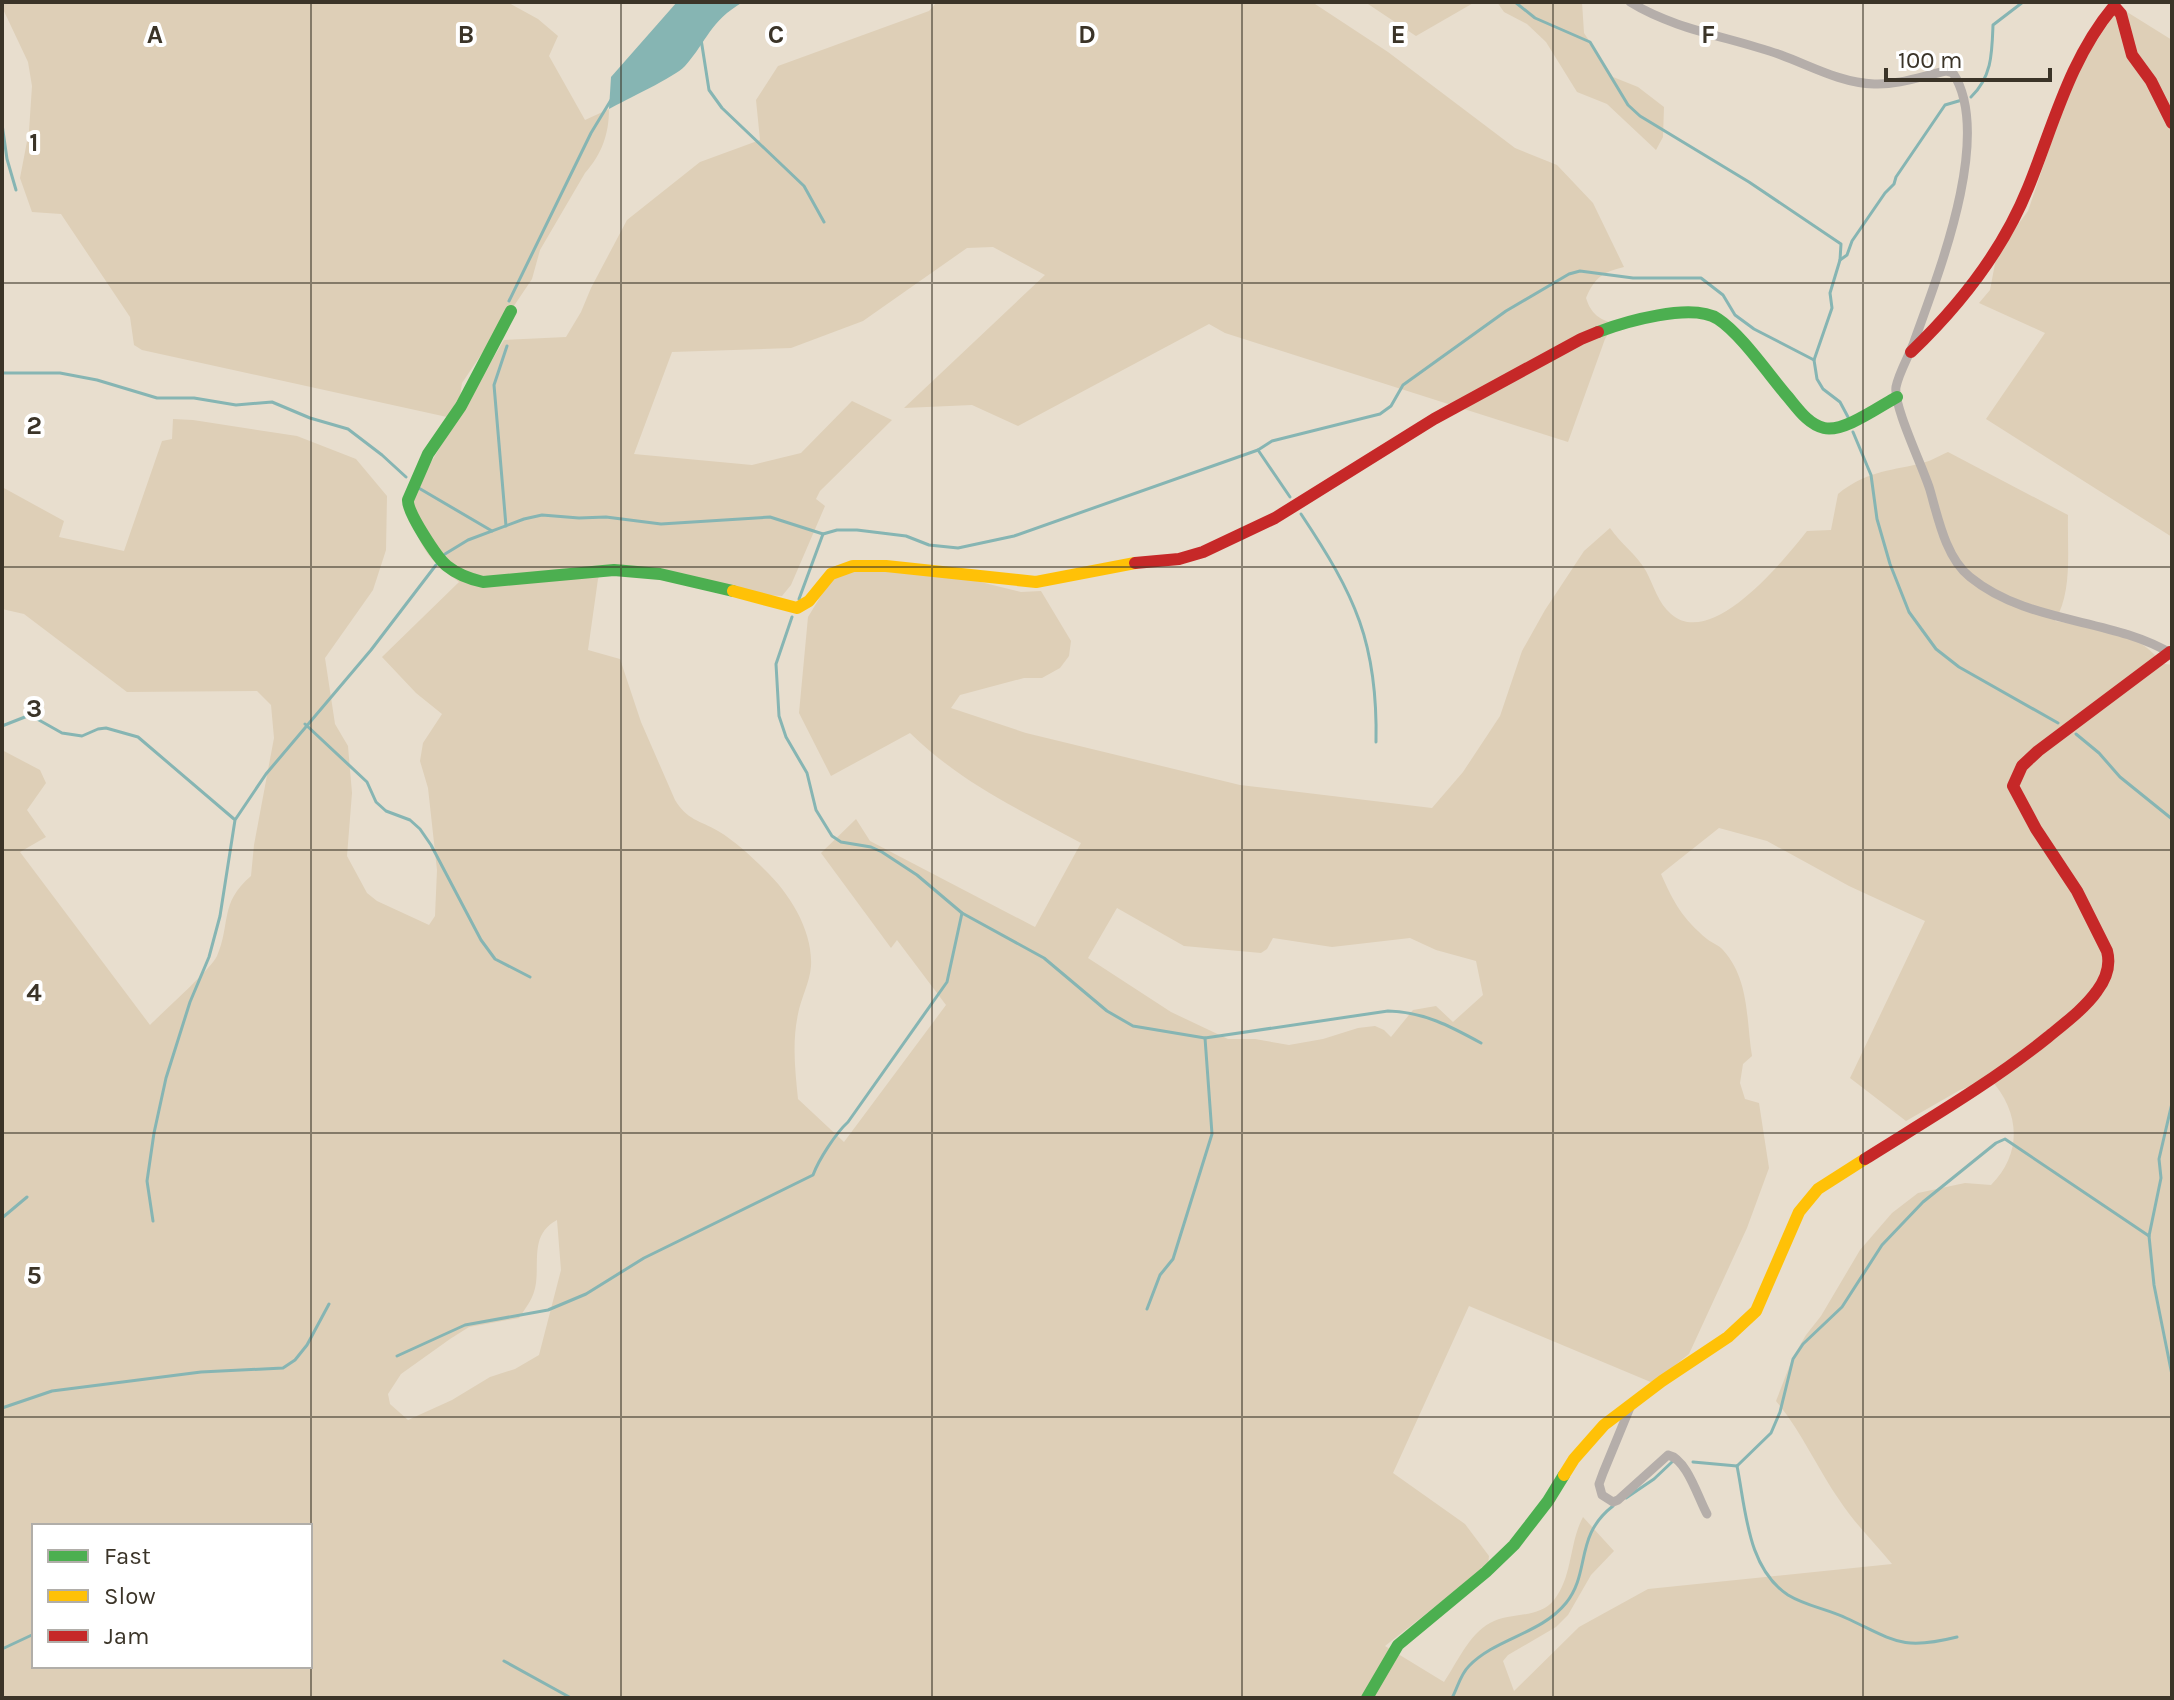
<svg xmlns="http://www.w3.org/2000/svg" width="2174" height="1700" viewBox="0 0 2174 1700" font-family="Karla,sans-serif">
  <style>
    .green { fill: #decfb7; fill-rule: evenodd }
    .water { fill: #86b5b3 }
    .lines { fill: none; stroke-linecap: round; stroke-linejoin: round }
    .stream { stroke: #86b5b3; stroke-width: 3 }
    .street { stroke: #b5aeaa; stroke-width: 9 }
    .fast { stroke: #4caf50; stroke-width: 12 }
    .slow { stroke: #ffc107; stroke-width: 12 }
    .jam { stroke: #c62828; stroke-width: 12 }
    .grid { fill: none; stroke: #3b3428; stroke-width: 2; stroke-opacity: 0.55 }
    .grid-label { font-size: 26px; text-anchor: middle; font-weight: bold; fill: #3b3428; stroke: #fff; stroke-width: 8; stroke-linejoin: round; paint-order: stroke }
  </style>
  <rect width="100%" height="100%" fill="#e8dece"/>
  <g class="green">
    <path d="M2 2H507L538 19 558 36 549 56 585 120 609 109C609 134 602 154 585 173L540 250 532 279 462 383 460 396 447 417 142 350 134 345 130 317 61 214 32 212 20 178 29 131 32 86 28 62 2 7Z"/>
    <path d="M937 2H1312L1388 52 1515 148 1557 165 1593 203 1624 267C1603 272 1595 277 1586 298 1591 314 1599 319 1614 324L1605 339 1568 442 1225 333 1209 324 1018 426 972 405 904 408 1045 275 993 247 967 248 863 321 791 348 672 352 634 454 752 465 801 453 852 401 892 420 820 491 816 499 825 506 791 585 782 596 722 592 648 576 603 570 598 579 588 650 620 659 641 722 675 800C687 820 699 820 718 831 735 841 751 856 765 870 790 894 813 931 811 966 810 982 801 998 798 1014 792 1042 795 1070 798 1099L844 1142 946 1005 897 940 891 948 821 853 856 819 870 841 1035 927 1081 843C1017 808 964 785 910 733L831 776 799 713 808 617 833 576 852 561 952 575 1021 592 1041 591 1071 641 1069 656 1060 668 1042 678H1024L960 695 951 708 1026 733 1240 785 1432 808 1463 772 1500 716 1522 651 1545 610 1584 551 1610 528C1621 544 1637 555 1646 571 1654 586 1658 603 1671 614 1712 650 1784 560 1807 531L1831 530 1838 494C1865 472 1887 471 1919 464 1929 462 1939 456 1948 452L2068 515C2067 550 2073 590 2055 621 2089 627 2130 629 2155 655L2153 662 2172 665V1698H2V750L40 770 46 783 27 810 46 837 20 852 150 1025C164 1011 210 970 217 956 231 924 219 903 251 876L254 845 274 738 271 705 257 691 127 692 24 614 2 609V487L64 521 59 537 124 551 162 441 172 439 173 419 193 420 297 436 356 459 387 496 386 550 373 590 325 658 335 724 348 746 352 793 347 856 367 893 377 901 429 925 435 916 437 870 428 788 420 761 423 743 442 714 416 693 382 657 459 582C423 556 423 548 406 508L411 496 504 340 566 337 581 312 591 288 627 220 700 162 760 140 756 100 778 66 929 11ZM1719 828 1767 841 1849 886 1925 921 1850 1078 1906 1121 1960 1090 1990 1079C2020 1111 2023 1153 1991 1185L1965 1183 1918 1193 1892 1213 1860 1250 1821 1316 1806 1335 1793 1357 1776 1401C1802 1432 1817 1468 1840 1501 1855 1524 1875 1543 1892 1564L1648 1589 1579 1627 1514 1691 1503 1661 1508 1655 1556 1627 1568 1615 1591 1575 1614 1551 1583 1517C1569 1543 1573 1576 1554 1600 1539 1619 1510 1612 1490 1623 1469 1634 1457 1663 1444 1682L1385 1646 1488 1565 1489 1556 1465 1524 1393 1473 1469 1306 1653 1383 1689 1354 1747 1228 1769 1168 1759 1103 1745 1099 1740 1083 1743 1064 1752 1056C1746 1020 1750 980 1723 950 1719 945 1712 943 1707 939 1682 918 1674 903 1661 874ZM1117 908 1184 946 1261 953 1267 949 1273 938 1332 947 1410 938 1436 950 1476 961 1483 995 1453 1022 1436 1006 1413 1010 1391 1037 1384 1030 1375 1026 1358 1028 1323 1039 1289 1045 1255 1039H1228L1171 1012 1088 958ZM557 1220 561 1270 539 1355 515 1369 490 1377 452 1400 408 1420 390 1404 388 1394 401 1374 450 1339 469 1327 519 1318C527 1306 534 1298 536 1283 539 1258 531 1234 557 1220ZM34 1526H310V1666H34Z"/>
    <path d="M1365 2H1475L1416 36Z"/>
    <path d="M1497 2H1582L1584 33 1613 77 1638 87 1664 107 1663 137 1656 150 1607 104 1577 92 1546 42 1527 24 1504 12Z"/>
    <path d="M2119 7 2172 40V537L1986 419 2045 333 1979 303 1990 290 1997 253 2028 211 2068 93 2086 57Z"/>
  </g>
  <path class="water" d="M677 2H743C709 22 708 40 685 66 675 77 625 100 609 109L611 77Z"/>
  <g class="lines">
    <g class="stream">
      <path d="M1515 2 1535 18 1590 42 1628 105 1640 116 1749 182 1841 244 1840 260 1830 293 1832 308 1814 360 1817 379 1823 389 1840 402 1848 417"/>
      <path d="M701 39 709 90 722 108 804 186 824 222"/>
      <path d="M1971 97C1992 77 1992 53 1993 25L2023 2"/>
      <path d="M2 124 7 159 16 190"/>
      <path d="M1840 260 1847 255 1852 241 1885 193 1894 184 1896 177 1945 105 1962 100"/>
      <path d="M509 301 591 133 611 100"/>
      <path d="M2 373H60L97 380 157 398H194L236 405 272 402 310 418 348 429 382 455 406 477"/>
      <path d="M1853 432 1871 475 1877 519 1890 564 1909 612 1936 649 1959 667 2058 723"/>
      <path d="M1258 450 1290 497"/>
      <path d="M417 487 492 531"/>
      <path d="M1301 514C1355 595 1378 643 1376 742"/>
      <path d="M506 526 494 385 507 346"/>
      <path d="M445 554 468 540 524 519 542 515 579 518 606 517 661 524 770 517 823 534 837 530H857L906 536 929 545 958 548 1014 536 1258 450 1272 441 1380 414 1391 406 1403 385 1506 311 1569 274 1580 271 1633 278H1701L1723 295 1735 315 1754 329 1814 360"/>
      <path d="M799 599 823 534"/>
      <path d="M792 617 776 664 779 716 786 737 807 773 816 810 832 836 841 842 871 847 882 852 917 875 962 913 1044 958 1107 1011 1133 1026 1205 1038 1388 1011C1424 1012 1450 1026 1481 1043"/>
      <path d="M305 724 367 782 376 802 386 811 410 820 420 829 431 845 481 940 495 959 530 977"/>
      <path d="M2 726 30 715 62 733 82 736 98 729 106 728 138 737 234 819"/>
      <path d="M2076 734 2099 753 2120 777 2172 819"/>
      <path d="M2172 1103 2159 1159 2161 1178 2149 1236 2154 1285 2172 1375"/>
      <path d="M2 1218 27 1197"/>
      <path d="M153 1221 147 1181 154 1133 166 1078 190 1002 209 957 220 916 235 820 266 774 371 650 436 565"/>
      <path d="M1147 1309 1160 1275 1173 1259 1212 1134 1205 1038"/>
      <path d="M397 1356 465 1325 548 1310 586 1294 644 1258 813 1175C819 1159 836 1133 848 1122L947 982 962 913"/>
      <path d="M2 1408 52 1391 201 1372 283 1368 295 1360 307 1345 329 1304"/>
      <path d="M1693 1462 1737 1466"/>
      <path d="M1737 1466 1771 1433 1780 1412 1793 1359 1803 1344 1842 1307 1882 1245 1923 1202 1996 1143 2005 1139 2149 1236"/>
      <path d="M1737 1466C1746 1510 1747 1568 1788 1595 1806 1606 1827 1609 1846 1618 1894 1640 1901 1651 1957 1637"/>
      <path d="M1626 1498 1654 1479 1673 1461"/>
      <path d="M2 1649 34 1634"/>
      <path d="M504 1661 571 1698"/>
      <path d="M1452 1698C1458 1687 1460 1675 1469 1666 1496 1638 1541 1634 1566 1603 1591 1572 1574 1536 1613 1506"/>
    </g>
    <g class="street">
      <path d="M1630 2C1675 30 1731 37 1781 55 1811 66 1841 83 1874 84 1899 85 1922 76 1946 71L1953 73C1994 136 1937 277 1914 342 1909 356 1899 372 1896 387 1893 406 1923 467 1930 490 1938 518 1946 558 1970 577 2029 625 2111 617 2172 654"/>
      <path d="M1631 1405 1603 1473 1599 1484 1602 1495 1613 1502 1618 1500 1668 1455C1687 1459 1698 1498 1707 1514"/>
    </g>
    <g class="fast">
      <path d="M511 311 461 406 428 454 408 500C407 512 437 558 447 566 458 575 470 579 483 582L614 570 660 574 733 591"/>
      <path d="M1598 332C1624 322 1692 302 1718 319 1741 334 1769 375 1788 397 1798 409 1808 424 1824 428 1843 433 1880 406 1897 397"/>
      <path d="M1367 1698 1398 1645 1486 1572 1514 1545 1548 1501 1564 1475"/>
    </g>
    <g class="slow">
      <path d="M733 591 797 608 809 601 831 574 853 566H886L1036 582 1135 563"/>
      <path d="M1564 1475 1574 1459 1604 1425 1662 1381 1728 1337 1756 1311 1799 1212 1818 1189 1865 1159"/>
    </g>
    <g class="jam">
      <path d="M1911 352C1959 306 2003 250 2028 188 2054 124 2069 60 2114 6L2121 14 2132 55 2151 81 2172 123"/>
      <path d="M1135 563 1179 559 1203 552 1275 518 1434 419 1581 339 1598 332"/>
      <path d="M1865 1159C1927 1120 1991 1083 2048 1037 2065 1023 2085 1008 2097 991 2106 979 2111 966 2107 951L2077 891 2036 829 2013 786 2022 766 2038 751 2170 652"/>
    </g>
  </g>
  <path class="grid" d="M311 2V1698M621 2V1698M932 2V1698M1242 2V1698M1553 2V1698M1863 2V1698M2 283H2172M2 567H2172M2 850H2172M2 1133H2172M2 1417H2172"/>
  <g class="grid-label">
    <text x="155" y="43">A</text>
    <text x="466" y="43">B</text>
    <text x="776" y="43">C</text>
    <text x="1087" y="43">D</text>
    <text x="1398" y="43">E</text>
    <text x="1708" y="43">F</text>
    <text x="34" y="151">1</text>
    <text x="34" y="434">2</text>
    <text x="34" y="717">3</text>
    <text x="34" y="1001">4</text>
    <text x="34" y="1284">5</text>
  </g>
  <rect width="2174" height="1700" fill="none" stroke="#3b3428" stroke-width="8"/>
  <rect x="32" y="1524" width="280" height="144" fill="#ffffff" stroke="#b1aea9" stroke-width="2"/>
  <rect x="48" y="1550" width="40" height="12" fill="#4caf50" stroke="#b1aea9" stroke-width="2"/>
  <text x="104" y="1564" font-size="24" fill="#3b3428">Fast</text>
  <rect x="48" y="1590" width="40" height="12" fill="#ffc107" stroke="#b1aea9" stroke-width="2"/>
  <text x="104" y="1604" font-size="24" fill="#3b3428">Slow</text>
  <rect x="48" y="1630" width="40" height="12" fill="#c62828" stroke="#b1aea9" stroke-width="2"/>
  <text x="104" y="1644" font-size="24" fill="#3b3428">Jam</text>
  <path d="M1886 68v12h164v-12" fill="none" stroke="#3b3428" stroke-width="4"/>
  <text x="1898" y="68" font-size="24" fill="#3b3428" stroke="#ffffff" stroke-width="6" paint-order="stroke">100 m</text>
</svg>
